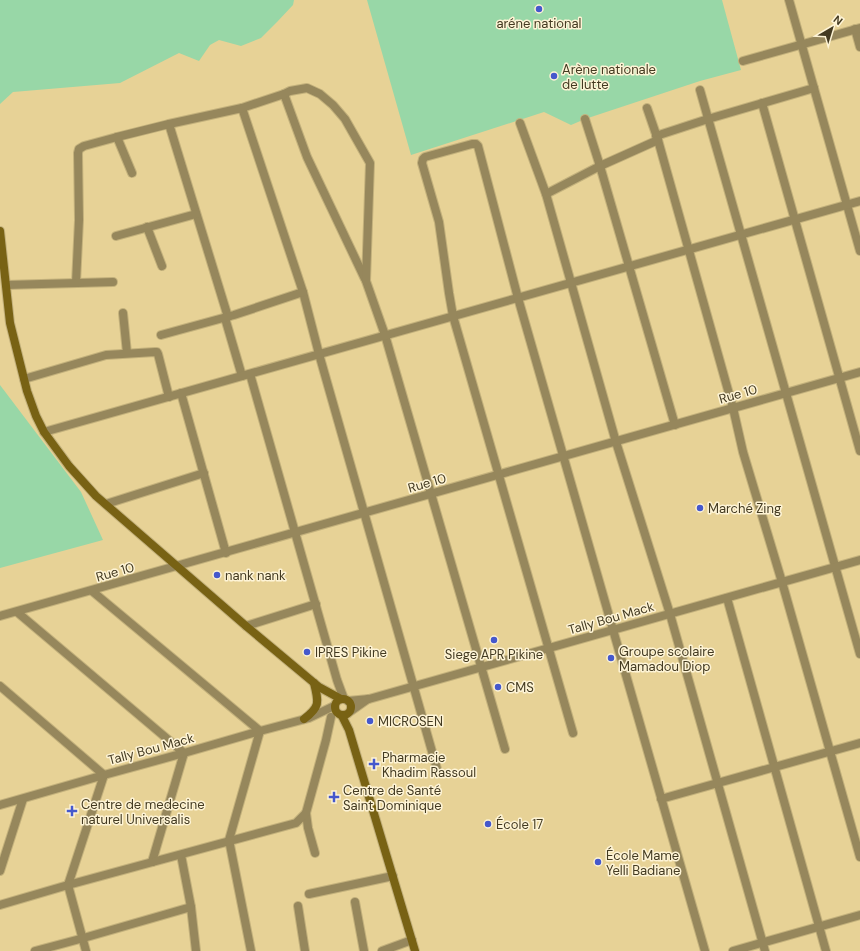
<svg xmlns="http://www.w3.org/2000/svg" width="860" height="951" viewBox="0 0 860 951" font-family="'DM Sans',sans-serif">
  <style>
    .green { fill: #98d7a7 }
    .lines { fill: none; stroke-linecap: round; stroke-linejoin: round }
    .street-casing { stroke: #c3b17c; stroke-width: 10 }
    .secondary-casing { stroke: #c3b17c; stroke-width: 10 }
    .street { stroke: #96875c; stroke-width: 8 }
    .secondary { stroke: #786214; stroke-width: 8 }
    .poi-dot { fill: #4558cc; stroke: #fef4d6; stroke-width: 1.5 }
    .labels { text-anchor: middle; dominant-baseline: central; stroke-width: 3; stroke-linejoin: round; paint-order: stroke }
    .poi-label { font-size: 13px; fill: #433a21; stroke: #fef4d6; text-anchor: start }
    .street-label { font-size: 13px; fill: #433a21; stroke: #fef4d6 }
  </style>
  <rect width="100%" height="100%" fill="#e7d296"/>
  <g class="green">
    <path d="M0 0H294L293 5 277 22 261 38 241 46 219 40 210 45 199 61 179 53 120 83 13 92 0 104Z"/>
    <path d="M367 0H722L741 70 700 81 585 119 571 125 544 112 411 155Z"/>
    <path d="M0 385 81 492 103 540 0 568Z"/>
  </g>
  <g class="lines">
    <g class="street-casing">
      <g id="street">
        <path d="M789 0 860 251"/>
        <path d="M855 29 860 47"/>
        <path d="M743 61 860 28"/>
        <path d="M700 90 860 654"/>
        <path d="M284 94 307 157 365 279"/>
        <path d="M762 103 860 451"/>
        <path d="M242 108 303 292 319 354 437 769"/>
        <path d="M647 108 658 140 733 408 743 452 782 582 860 857"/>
        <path d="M585 119 600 166 675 425"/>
        <path d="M520 123 546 194 616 442 670 614 765 951"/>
        <path d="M169 124 228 317"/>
        <path d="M656 136 708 119 814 88"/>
        <path d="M117 137 169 124 242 108 284 94 290 91 307 88 320 94 333 105 345 119 370 163 366 281 385 335 505 749"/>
        <path d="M546 194 600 166 658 140"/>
        <path d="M147 227 162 266"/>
        <path d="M116 236 196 214"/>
        <path d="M76 283 79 220 78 153 79 149 84 146 117 137 132 173"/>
        <path d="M6 285 113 282"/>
        <path d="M123 313 127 353"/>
        <path d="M225 318 242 376"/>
        <path d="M161 335 234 315 303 292"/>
        <path d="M250 374 337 680 344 699"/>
        <path d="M24 379 106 355 155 352H157L158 354 169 397"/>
        <path d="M181 393 226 553"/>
        <path d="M44 432 860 201"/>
        <path d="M106 504 204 473"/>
        <path d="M92 591 260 731 229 840 251 951"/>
        <path d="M727 598 826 951"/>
        <path d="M17 612 184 753 152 862"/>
        <path d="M0 616 860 372"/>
        <path d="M246 626 316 604"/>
        <path d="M0 686 104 775 68 885 86 951"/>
        <path d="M348 701 369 699 860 560"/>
        <path d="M351 711 368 699"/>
        <path d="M573 733 453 316 449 293 439 222 422 163 423 159 425 157 472 144H476L478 146 518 298 705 951"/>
        <path d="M661 799 860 743"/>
        <path d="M0 805 104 775 184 753 260 731 309 718 334 706"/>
        <path d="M306 813 308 828 315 853"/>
        <path d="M181 855 191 907 196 951"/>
        <path d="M0 871 23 799"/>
        <path d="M309 894 393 876"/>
        <path d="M355 902 364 951"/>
        <path d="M0 905 68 885 296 823 306 813 326 740 331 717"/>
        <path d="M298 906 305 951"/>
        <path d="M35 951 80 939 191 907"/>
        <path d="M382 951 412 940"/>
        <path d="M733 951 860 915"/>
      </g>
    </g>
    <g class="secondary-casing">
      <g id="secondary">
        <path d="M0 231 10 323 27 391 36 416 44 432 69 466 96 496 246 626 319 687 341 699"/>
        <circle cx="343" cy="707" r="8"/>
        <path d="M342 716 349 730 415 951"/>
        <path d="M304 719C320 707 319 703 314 683"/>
      </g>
    </g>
    <use href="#street" class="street"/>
    <use href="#secondary" class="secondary"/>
  </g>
  <g class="poi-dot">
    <circle cx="539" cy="9" r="4"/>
    <circle cx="554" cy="76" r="4"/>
    <circle cx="700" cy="508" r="4"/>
    <circle cx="217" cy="575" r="4"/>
    <circle cx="494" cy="640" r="4"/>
    <circle cx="307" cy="652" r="4"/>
    <circle cx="611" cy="658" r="4"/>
    <circle cx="498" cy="687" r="4"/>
    <circle cx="370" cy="721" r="4"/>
    <path d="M372 758h4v4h4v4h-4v4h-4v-4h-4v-4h4z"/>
    <path d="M332 791h4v4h4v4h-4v4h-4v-4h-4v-4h4z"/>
    <path d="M70 805h4v4h4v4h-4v4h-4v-4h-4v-4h4z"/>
    <circle cx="488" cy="824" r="4"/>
    <circle cx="598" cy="862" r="4"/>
  </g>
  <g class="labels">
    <g class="poi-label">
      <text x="539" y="23" text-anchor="middle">aréne national</text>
      <text x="562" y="69">Arène nationale<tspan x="562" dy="15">de lutte</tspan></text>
      <text x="708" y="508">Marché Zing</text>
      <text x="225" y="575">nank nank</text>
      <text x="619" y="651">Groupe scolaire<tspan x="619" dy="15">Mamadou Diop</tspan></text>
      <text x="315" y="652">IPRES Pikine</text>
      <text x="494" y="654" text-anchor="middle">Siege APR Pikine</text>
      <text x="506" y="687">CMS</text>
      <text x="378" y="721">MICROSEN</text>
      <text x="382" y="757">Pharmacie<tspan x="382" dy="15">Khadim Rassoul</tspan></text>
      <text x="343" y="790">Centre de Santé<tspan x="343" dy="15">Saint Dominique</tspan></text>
      <text x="81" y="804">Centre de medecine<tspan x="81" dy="15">naturel Universalis</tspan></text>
      <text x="496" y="824">École 17</text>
      <text x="606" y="855">École Mame<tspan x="606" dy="15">Yelli Badiane</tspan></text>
    </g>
    <g class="street-label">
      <text transform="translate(738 394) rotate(-16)">Rue 10</text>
      <text transform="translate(427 483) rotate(-16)">Rue 10</text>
      <text transform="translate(115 572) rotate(-16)">Rue 10</text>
      <text transform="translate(611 618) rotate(-16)">Tally Bou Mack</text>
      <text transform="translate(151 749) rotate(-15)">Tally Bou Mack</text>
    </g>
  </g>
  <g transform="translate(832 28) rotate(38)" stroke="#fef4d6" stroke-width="3" paint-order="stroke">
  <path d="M0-3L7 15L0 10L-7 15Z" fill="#433a21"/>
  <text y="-6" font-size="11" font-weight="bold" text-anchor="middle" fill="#433a21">N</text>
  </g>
</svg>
